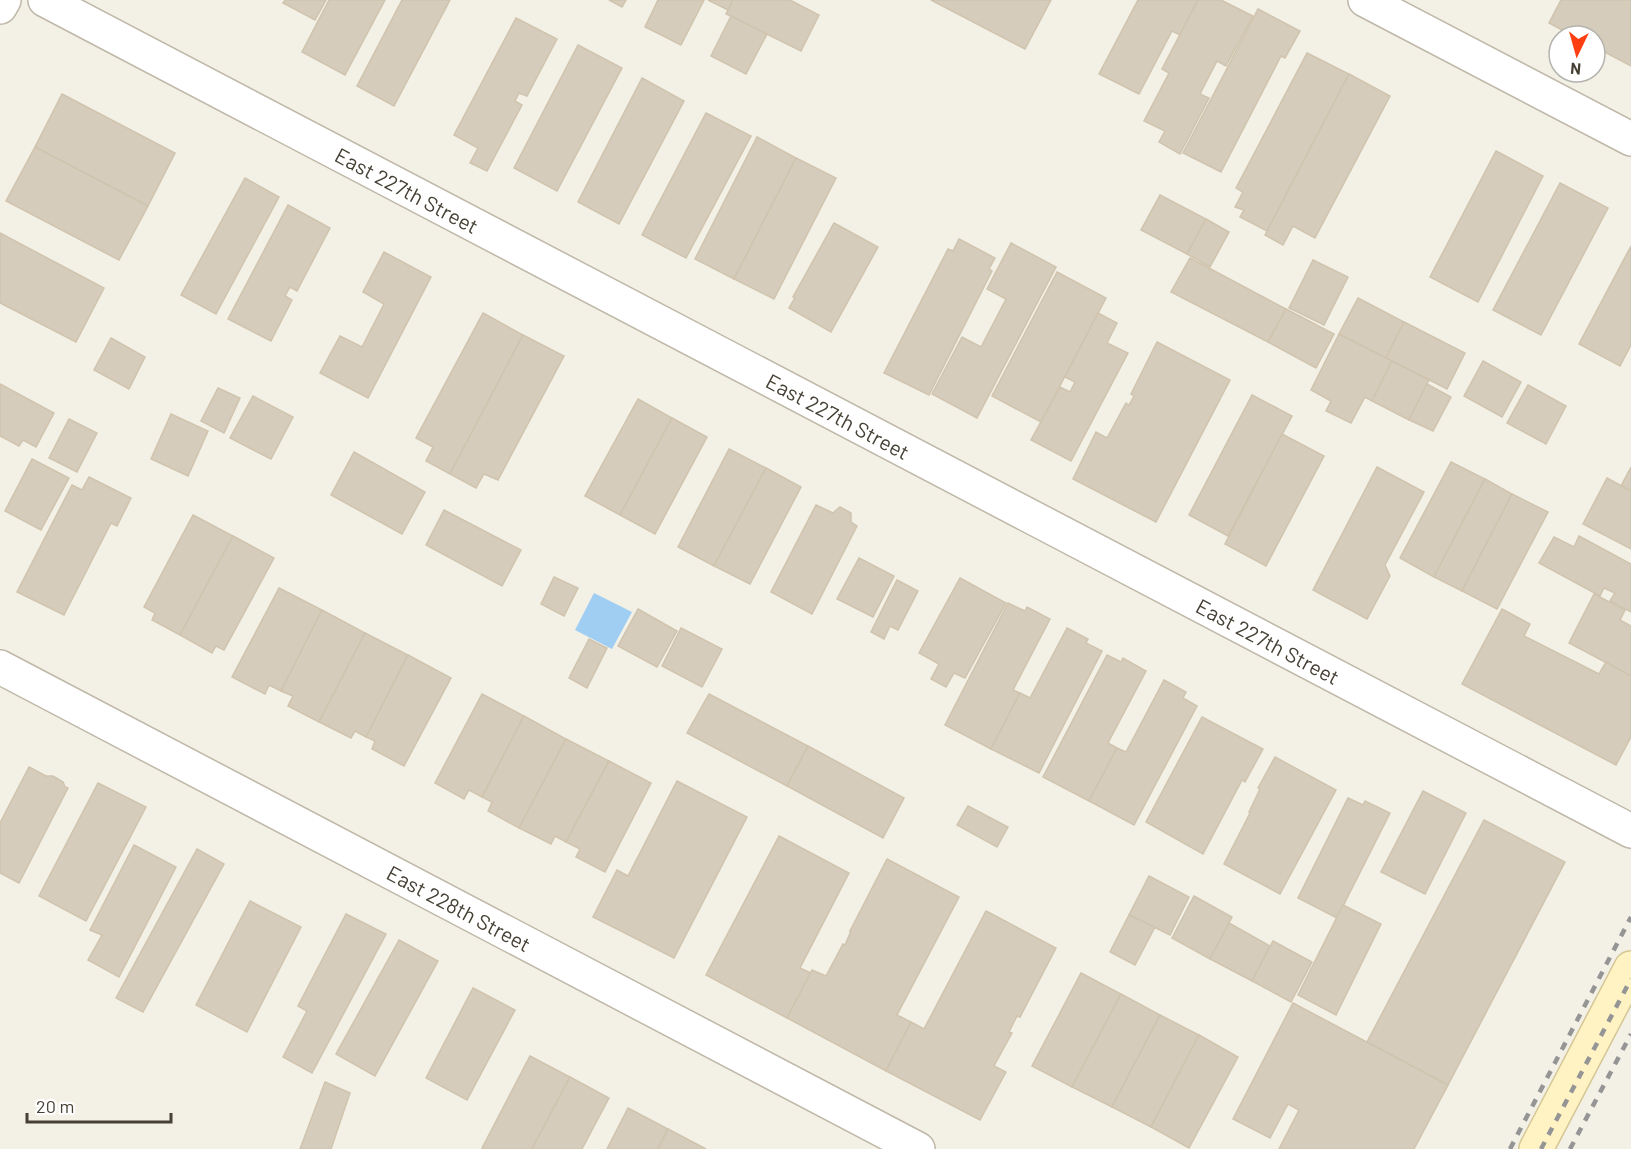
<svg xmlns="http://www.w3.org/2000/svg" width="1631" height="1149" viewBox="0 0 1631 1149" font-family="Barlow,sans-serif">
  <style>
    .water { fill: #a0cdf2 }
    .building { fill: #d5ccbb; stroke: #d0c4ae; stroke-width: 1.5 }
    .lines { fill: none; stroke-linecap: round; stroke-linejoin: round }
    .minor-casing { stroke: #bfb8a8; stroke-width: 36 }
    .tertiary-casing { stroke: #bfb8a8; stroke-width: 36 }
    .secondary-casing { stroke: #d5c694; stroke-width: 36 }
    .minor { stroke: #fff; stroke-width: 33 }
    .tertiary { stroke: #fff; stroke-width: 33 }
    .secondary { stroke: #fff3c4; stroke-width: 33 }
    .rail { stroke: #959595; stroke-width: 4.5; stroke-dasharray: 8 8; stroke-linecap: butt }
    .labels { text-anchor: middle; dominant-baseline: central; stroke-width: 5; stroke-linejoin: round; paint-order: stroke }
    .street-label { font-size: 21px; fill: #464035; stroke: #fff }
  </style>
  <rect width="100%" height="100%" fill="#f3f0e6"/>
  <path class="water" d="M594 593 632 612 612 649 575 630Z"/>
  <g class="building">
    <path d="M285 0H326L315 20 283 3Z"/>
    <path d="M329 0H385L345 75 302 52Z"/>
    <path d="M402 0H450L394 106 357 86Z"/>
    <path d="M609 0H626L622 7Z"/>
    <path d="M658 0H704L681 45 645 27Z"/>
    <path d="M708 0H733L728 10Z"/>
    <path d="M733 0H790L819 15 801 51 726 14Z"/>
    <path d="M931 0H1051L1025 49Z"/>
    <path d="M1138 0H1198L1180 35 1172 31 1139 94 1099 74Z"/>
    <path d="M1198 0H1221L1253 16 1226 66 1217 61 1200 94 1209 98 1180 154 1159 142 1165 131 1144 121 1169 73 1162 69Z"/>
    <path d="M1561 0H1631V66L1595 47V36H1573L1549 23Z"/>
    <path d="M1258 9 1300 31 1285 58 1281 56 1221 172 1183 153Z"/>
    <path d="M731 16 767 34 746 74 711 56Z"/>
    <path d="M516 18 557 39 527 96 519 93 515 101 522 105 487 171 470 163 478 148 454 135Z"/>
    <path d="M578 45 622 68 557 191 514 168Z"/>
    <path d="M1307 53 1349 74 1267 231 1240 217 1244 210 1235 207 1243 192 1236 188Z"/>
    <path d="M1349 74 1390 96 1315 238 1293 226 1283 245 1265 235Z"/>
    <path d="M642 78 684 101 619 224 578 202Z"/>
    <path d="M62 94 175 153 148 206 35 147Z"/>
    <path d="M706 113 751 136 686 258 642 235Z"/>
    <path d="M757 137 796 158 734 279 695 259Z"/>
    <path d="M35 147 148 206 119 260 6 201Z"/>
    <path d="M1496 151 1543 176 1478 302 1430 277Z"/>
    <path d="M796 158 836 178 774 299 734 279Z"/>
    <path d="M245 178 279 197 216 314 181 295Z"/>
    <path d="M1560 183 1608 208 1541 335 1493 310Z"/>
    <path d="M1160 195 1206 219 1187 254 1141 230Z"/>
    <path d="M288 205 330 228 297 291 290 287 285 296 292 300 271 341 228 319Z"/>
    <path d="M1206 219 1229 232 1210 267 1187 254Z"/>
    <path d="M834 223 878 247 831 332 789 308 795 298 793 297Z"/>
    <path d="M0 233 104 288 76 342 0 303Z"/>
    <path d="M959 239 995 258 989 269 992 271 929 395 884 373 948 249 953 251Z"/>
    <path d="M1011 243 1056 267 977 418 932 394 962 337 981 347 1006 299 987 289Z"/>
    <path d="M1631 246V345L1620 366 1579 344Z"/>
    <path d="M384 252 431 277 368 398 320 373 340 336 362 347 384 304 363 292Z"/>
    <path d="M1190 258 1286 309 1268 342 1171 292Z"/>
    <path d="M1313 260 1348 277 1324 325 1289 308Z"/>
    <path d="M1057 272 1106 298 1041 422 992 396Z"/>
    <path d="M1358 298 1404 322 1386 358 1339 334Z"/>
    <path d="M1286 309 1334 334 1316 368 1268 342Z"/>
    <path d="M483 313 523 335 450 474 426 461 433 447 416 438Z"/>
    <path d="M1098 313 1117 323 1107 343 1128 353 1071 461 1031 440 1060 387 1070 392 1075 382 1065 377Z"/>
    <path d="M1404 322 1465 353 1447 389 1386 358Z"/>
    <path d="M1339 334 1392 361 1372 401 1365 397 1351 423 1326 411 1331 401 1311 390Z"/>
    <path d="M523 335 564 356 498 480 484 474 476 488 450 474Z"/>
    <path d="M111 338 145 357 129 389 94 370Z"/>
    <path d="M1157 342 1230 380 1156 522 1073 479 1096 432 1107 438 1126 403 1129 405 1134 396 1131 394Z"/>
    <path d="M1392 361 1429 380 1409 420 1372 401Z"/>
    <path d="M1483 361 1521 382 1502 417 1464 396Z"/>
    <path d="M0 384 54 413 36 447 23 440 19 446 0 436Z"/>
    <path d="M1427 384 1451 397 1433 431 1409 420Z"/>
    <path d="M1528 385 1566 406 1546 444 1507 423Z"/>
    <path d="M218 388 240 398 224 433 201 421Z"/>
    <path d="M1252 395 1292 416 1228 536 1189 515Z"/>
    <path d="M253 396 293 417 271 459 230 438Z"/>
    <path d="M638 399 672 418 620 515 585 496Z"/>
    <path d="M171 414 208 431 188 476 151 459Z"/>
    <path d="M672 418 707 437 655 534 620 515Z"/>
    <path d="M69 419 97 433 77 472 49 458Z"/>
    <path d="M1282 434 1324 456 1266 566 1225 544Z"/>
    <path d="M729 449 766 468 714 566 678 547Z"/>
    <path d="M354 452 425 492 402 534 331 495Z"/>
    <path d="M32 459 69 478 41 530 5 511Z"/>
    <path d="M1451 462 1485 479 1434 577 1400 558Z"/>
    <path d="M1377 467 1424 492 1385 565 1390 576 1367 619 1313 590Z"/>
    <path d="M1631 467V491L1621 486Z"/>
    <path d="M766 468 801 487 750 584 714 566Z"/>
    <path d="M89 477 131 498 117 526 111 523 64 615 17 592 72 485 82 490Z"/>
    <path d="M1607 478 1631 491V549L1583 524Z"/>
    <path d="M1485 479 1512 494 1462 591 1434 577Z"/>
    <path d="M1512 494 1548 512 1497 609 1462 591Z"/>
    <path d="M816 505 833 513 840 507 851 513V522L857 526 812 614 771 592Z"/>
    <path d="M444 510 521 550 502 586 426 545Z"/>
    <path d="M193 515 233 536 180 635 152 620 155 613 144 607Z"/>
    <path d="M233 536 274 558 224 650 216 646 212 653 180 635Z"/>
    <path d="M1579 536 1631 564V612L1610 601 1615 593 1604 588 1600 596 1539 563 1554 537 1574 547Z"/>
    <path d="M859 558 894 576 873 617 837 599Z"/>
    <path d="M554 577 578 588 564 616 541 604Z"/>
    <path d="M960 578 1006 603 965 678 954 673 946 687 931 679 939 664 919 653Z"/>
    <path d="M897 580 918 591 898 630 890 626 884 639 871 632Z"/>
    <path d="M279 588 322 610 281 691 269 685 265 694 232 677Z"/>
    <path d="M1594 594 1625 610 1620 620 1631 626V676L1569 643Z"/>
    <path d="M1008 603 1025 611 1027 607 1050 619 1013 690 1020 693 991 749 945 725Z"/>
    <path d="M638 609 677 631 657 667 618 646Z"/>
    <path d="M1502 609 1530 624 1524 636 1599 674 1606 662 1631 676V737L1616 765 1462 684Z"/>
    <path d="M322 610 365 633 319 722 288 706 293 696 281 691Z"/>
    <path d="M681 628 722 649 702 687 662 666Z"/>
    <path d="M1067 628 1088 639 1086 643 1102 651 1039 773 991 749 1020 693 1030 698Z"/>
    <path d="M365 633 408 655 366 737 355 731 351 738 319 722Z"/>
    <path d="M589 639 607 648 587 688 569 678Z"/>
    <path d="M408 655 451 678 404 766 372 749 375 741 366 737Z"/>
    <path d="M1107 655 1121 662 1123 658 1146 671 1108 743 1117 748 1089 801 1043 777Z"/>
    <path d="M1164 680 1186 692 1183 698 1197 706 1134 825 1089 801 1117 748 1126 752Z"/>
    <path d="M482 694 524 716 482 797 469 790 464 799 435 783Z"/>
    <path d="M709 694 808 746 787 786 687 733Z"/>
    <path d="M524 716 566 739 519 828 488 811 492 802 482 797Z"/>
    <path d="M1202 717 1263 749 1245 782 1242 780 1203 854 1146 822Z"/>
    <path d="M566 739 609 761 566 842 555 836 551 844 519 828Z"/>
    <path d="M808 746 904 798 883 838 787 786Z"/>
    <path d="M1275 757 1336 790 1280 894 1224 864 1250 813 1249 812 1260 789 1258 788Z"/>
    <path d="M609 761 651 783 605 872 576 857 580 849 566 842Z"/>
    <path d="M29 767 46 776H53L63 782 65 787 68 788 19 883 0 873V823Z"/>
    <path d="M677 781 747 817 674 958 593 917 617 870 628 876Z"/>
    <path d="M98 783 146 807 86 921 39 896Z"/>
    <path d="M1423 791 1466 813 1425 894 1381 872Z"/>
    <path d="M1348 798 1363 805 1365 801 1390 813 1337 918 1298 898Z"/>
    <path d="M968 806 1008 827 997 847 957 825Z"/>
    <path d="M1484 820 1565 862 1448 1085 1367 1042Z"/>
    <path d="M779 836 849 873 800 968 811 973 787 1018 706 975Z"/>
    <path d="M134 845 176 867 119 977 88 960 102 935 90 930Z"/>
    <path d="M197 849 224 864 143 1012 116 998Z"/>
    <path d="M887 859 959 897 897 1015 911 1022 886 1071 787 1018 812 970 826 976 843 944 845 945 851 931H850Z"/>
    <path d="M1149 876 1189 897 1170 935 1129 915Z"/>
    <path d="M1194 896 1232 917 1210 959 1172 938Z"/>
    <path d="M250 901 301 927 247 1032 196 1005Z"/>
    <path d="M1343 905 1381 924 1336 1015 1298 995Z"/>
    <path d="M986 911 1056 948 1020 1017 1017 1016 1009 1032 1012 1033 994 1066 1006 1072 980 1120 886 1071 911 1022 924 1029Z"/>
    <path d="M346 914 386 934 312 1073 283 1057 307 1011 298 1006Z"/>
    <path d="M1129 915 1155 927 1135 965 1110 952Z"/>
    <path d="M1229 923 1270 946 1252 981 1210 959Z"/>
    <path d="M399 940 438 961 375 1076 336 1054Z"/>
    <path d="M1273 941 1312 962 1291 1002 1252 981Z"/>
    <path d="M1081 973 1121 994 1072 1087 1032 1066Z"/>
    <path d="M473 988 515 1010 467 1100 426 1078Z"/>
    <path d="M1121 994 1160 1015 1112 1107 1072 1087Z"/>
    <path d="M1293 1003 1448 1085 1414 1149H1279L1299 1110 1288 1104 1270 1138 1233 1119Z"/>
    <path d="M1160 1015 1199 1035 1151 1127 1112 1107Z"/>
    <path d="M1199 1035 1238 1057 1189 1148 1151 1127Z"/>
    <path d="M530 1056 570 1077 532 1149H483L482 1148Z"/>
    <path d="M570 1077 609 1098 582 1149H532Z"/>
    <path d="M325 1082 350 1093 331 1149H300Z"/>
    <path d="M628 1108 668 1129 658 1149H607Z"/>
    <path d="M668 1129 706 1149H658Z"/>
  </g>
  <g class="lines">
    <g class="minor-casing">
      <g id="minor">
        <path d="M45 0 1631 831"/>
        <path d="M1365 0 1631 139"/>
        <path d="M0 667 918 1149"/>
      </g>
    </g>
    <g class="tertiary-casing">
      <path id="tertiary" d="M0 7 4 0"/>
    </g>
    <g class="secondary-casing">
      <path id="secondary" d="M1536 1149 1631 968"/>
    </g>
    <use href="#minor" class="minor"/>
    <use href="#tertiary" class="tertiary"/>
    <use href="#secondary" class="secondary"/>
    <g class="rail">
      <path d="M1510 1149 1631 917"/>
      <path d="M1541 1149 1631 979"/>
      <path d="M1570 1149 1631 1034"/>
    </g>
  </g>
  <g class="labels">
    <g class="street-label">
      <text transform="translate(407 190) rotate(28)">East 227th Street</text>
      <text transform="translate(838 416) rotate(28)">East 227th Street</text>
      <text transform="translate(1268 641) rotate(28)">East 227th Street</text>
      <text transform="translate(459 908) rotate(28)">East 228th Street</text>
    </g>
  </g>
  <g transform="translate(1577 54) rotate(185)"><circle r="28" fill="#ffffff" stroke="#b5b3ae" stroke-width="1.5"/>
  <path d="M0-4.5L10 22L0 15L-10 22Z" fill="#ff3f11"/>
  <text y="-9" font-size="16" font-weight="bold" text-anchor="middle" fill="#464035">N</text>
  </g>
  <path d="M27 1113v9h144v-9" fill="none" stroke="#464035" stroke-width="3"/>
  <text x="36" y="1113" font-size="18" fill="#464035" stroke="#ffffff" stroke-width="4.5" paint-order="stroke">20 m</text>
</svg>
